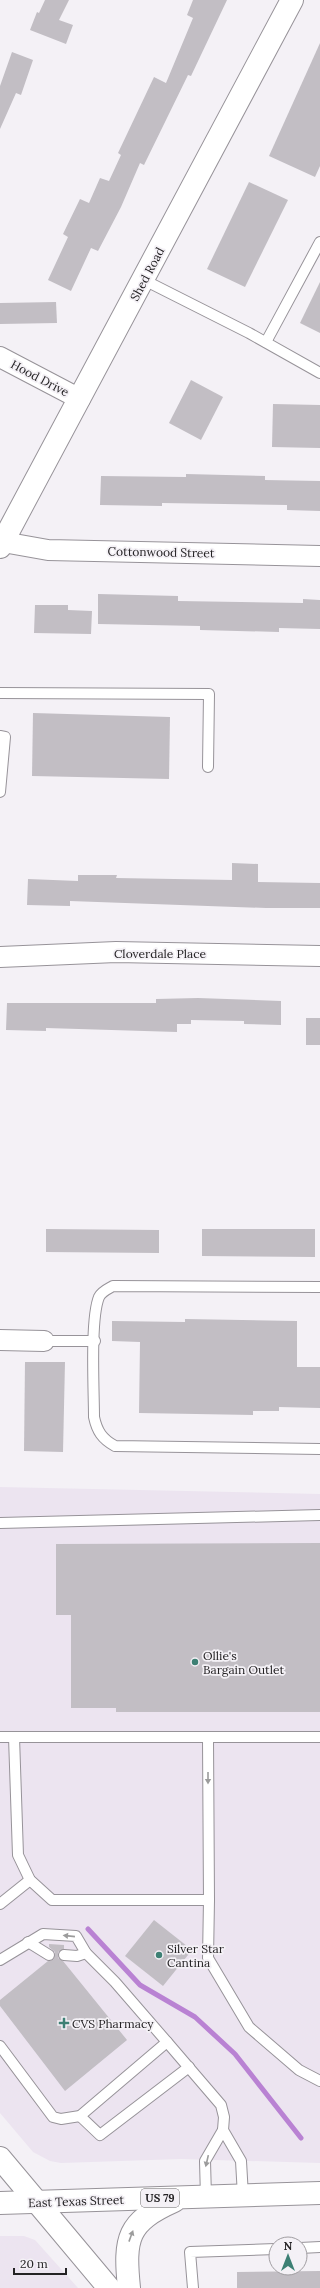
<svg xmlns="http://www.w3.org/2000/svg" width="320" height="2288" viewBox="0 0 320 2288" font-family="Lora,serif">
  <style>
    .built { fill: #ece4f0 }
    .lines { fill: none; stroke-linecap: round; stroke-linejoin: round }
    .stream { stroke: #b982d3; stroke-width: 5 }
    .building { fill: #c2bec4 }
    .service-casing { stroke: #979399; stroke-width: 12 }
    .minor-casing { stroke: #979399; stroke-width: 22 }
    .tertiary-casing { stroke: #979399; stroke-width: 24 }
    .secondary-casing { stroke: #979399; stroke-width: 24 }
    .primary-casing { stroke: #979399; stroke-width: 24 }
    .service { stroke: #fff; stroke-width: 10 }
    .minor { stroke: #fff; stroke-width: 20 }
    .tertiary { stroke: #fff; stroke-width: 22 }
    .secondary { stroke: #fff; stroke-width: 22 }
    .primary { stroke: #fff; stroke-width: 22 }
    .oneway { fill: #9c9c9c }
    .poi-dot { fill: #3d8074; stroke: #f4f1f6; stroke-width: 1.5 }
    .labels { text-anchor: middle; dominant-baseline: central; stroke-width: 3.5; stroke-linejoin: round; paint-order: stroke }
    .shield { fill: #f4f1f6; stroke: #626063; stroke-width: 1 }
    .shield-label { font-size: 11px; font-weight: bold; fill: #242224 }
    .street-label { font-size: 12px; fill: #242224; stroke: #f4f1f6 }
    .poi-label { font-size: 12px; fill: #242224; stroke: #f4f1f6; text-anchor: start }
  </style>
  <rect width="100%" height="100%" fill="#f4f1f6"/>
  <g class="built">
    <path d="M0 1487 320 1494V2163L181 2159 61 2163 50 2161 33 2152 0 2113Z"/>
    <path d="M0 2236H24L35 2240 78 2288H0Z"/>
  </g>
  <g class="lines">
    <path class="stream" d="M88 1929 140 1985 195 2017 235 2054 301 2138"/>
  </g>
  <g class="building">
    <path d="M45 0H69L59 20 73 25 66 44 30 30 37 12 39 13Z"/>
    <path d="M193 0H227L191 76 188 75 144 165 140 163 121 207 98 251 91 248 71 291 48 280 68 237 63 234 80 199 89 203 100 178 109 181 121 155 118 153 154 77 166 83 193 18 187 15Z"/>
    <path d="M320 43V166L315 177 269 156Z"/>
    <path d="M12 52 33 60 21 95 16 93 0 129V86Z"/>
    <path d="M249 182 288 200 245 287 207 269Z"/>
    <path d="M320 282V333L300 323Z"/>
    <path d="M56 302 57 323 0 324V303Z"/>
    <path d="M191 380 223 397 201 440 169 423Z"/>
    <path d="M273 404 320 405V448L272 447Z"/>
    <path d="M186 474 265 476V480L320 481V511L287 510V505L162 503V506L100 505 101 476 186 477Z"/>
    <path d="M98 594 178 596V601L303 603V599L320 600V629L279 628V632L200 630V626L98 624Z"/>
    <path d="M35 605H68V610L92 611 91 634 34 633Z"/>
    <path d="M33 713 170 717 169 779 32 776Z"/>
    <path d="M232 863 258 864V882L320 883V908H266L70 901V906L27 905 28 879 78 881V875H117L116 878 232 880Z"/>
    <path d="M198 998 281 1001V1025L244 1024V1021L191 1020V1024H177V1032L46 1028V1031L6 1030 7 1003H156V999Z"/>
    <rect x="306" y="1018" width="14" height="27"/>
    <path d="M46 1229 159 1230V1253L46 1252Z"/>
    <path d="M202 1229H315V1257L202 1256Z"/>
    <path d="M185 1319 297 1321V1367H320V1408L279 1407V1411H253V1415L139 1413 140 1342 112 1341V1321L185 1322Z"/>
    <path d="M25 1362H65L63 1452 24 1451Z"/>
    <path d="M320 1543V1712H116V1708H71V1615H56V1544Z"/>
    <path d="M154 1920 192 1950 163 1986 125 1956Z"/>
    <path d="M49 1944 64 1945V1949L58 1952V1958L63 1961 127 2040 65 2091 0 2006V2000L48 1961 54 1959 55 1952 49 1947Z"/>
    <path d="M320 2271V2288H237V2272Z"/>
  </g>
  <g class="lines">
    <g class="service-casing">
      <g id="service">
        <path d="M144 280 249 333 320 373"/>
        <path d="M266 342 320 242"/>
        <path d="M0 693 209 694 208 767"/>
        <path d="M0 736 5 737 0 792"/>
        <path d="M320 1287 113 1286C108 1289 102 1291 99 1297 90 1319 94 1391 94 1417 97 1431 102 1439 115 1446L320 1449"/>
        <path d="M44 1341H95"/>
        <path d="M0 1523 320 1515"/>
        <path d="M0 1737H320"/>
        <path d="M14 1737 18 1855 30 1880 52 1900H209L208 1958 249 2027 299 2070 320 2081"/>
        <path d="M208 1739 209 1900"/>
        <path d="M0 1904 30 1880"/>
        <path d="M28 1942 49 1955"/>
        <path d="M64 1955 77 1956 86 1953"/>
        <path d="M0 1960 43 1934 76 1936 86 1953 115 1982 167 2042"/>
        <path d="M0 2046 53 2117 61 2119 80 2116 167 2042 221 2105 224 2117 223 2130 241 2161 243 2196"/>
        <path d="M80 2116 100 2135 189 2067"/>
        <path d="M206 2197 205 2161 223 2130"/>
        <path d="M300 2248 320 2247"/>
        <path d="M193 2288 190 2252 276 2249"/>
      </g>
    </g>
    <g class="minor-casing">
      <g id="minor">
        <path d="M0 357 80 399"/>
        <path d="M3 542 48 550 320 556"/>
        <path d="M0 957 116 952 320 956"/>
        <path d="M0 1340 44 1341"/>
      </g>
    </g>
    <g class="tertiary-casing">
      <path id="tertiary" d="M0 547 292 0"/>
    </g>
    <g class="secondary-casing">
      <path id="secondary" d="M0 2158 109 2288"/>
    </g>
    <g class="primary-casing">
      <g id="primary">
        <path d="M0 2203 320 2193"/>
        <path d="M129 2288C124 2238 127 2222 174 2201"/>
      </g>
    </g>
    <use href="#service" class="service"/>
    <use href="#minor" class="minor"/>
    <use href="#tertiary" class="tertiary"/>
    <use href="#secondary" class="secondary"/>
    <use href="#primary" class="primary"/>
  </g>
  <defs><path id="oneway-solid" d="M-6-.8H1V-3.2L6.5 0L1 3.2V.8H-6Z"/></defs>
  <g class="oneway">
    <use href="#oneway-solid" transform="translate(208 1778) rotate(90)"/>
    <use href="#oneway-solid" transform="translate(69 1936) rotate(-174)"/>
    <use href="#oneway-solid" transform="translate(207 2161) rotate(103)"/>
    <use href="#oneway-solid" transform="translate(131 2236) rotate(-70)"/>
  </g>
  <g class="poi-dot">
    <circle cx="195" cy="1662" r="4"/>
    <circle cx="159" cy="1955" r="4"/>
    <path d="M62 2017h4v4h4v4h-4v4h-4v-4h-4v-4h4z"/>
  </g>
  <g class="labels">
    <rect class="shield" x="141" y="2189" width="38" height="18" rx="3"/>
    <g class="shield-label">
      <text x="160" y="2198">US 79</text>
    </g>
    <g class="street-label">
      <text transform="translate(147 274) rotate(-62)">Shed Road</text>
      <text transform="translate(40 378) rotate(28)">Hood Drive</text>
      <text transform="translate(161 552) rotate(1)">Cottonwood Street</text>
      <text x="160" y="953">Cloverdale Place</text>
      <text transform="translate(76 2201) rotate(-2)">East Texas Street</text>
    </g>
    <g class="poi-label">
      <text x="203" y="1655">Ollie's<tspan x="203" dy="14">Bargain Outlet</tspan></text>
      <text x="167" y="1948">Silver Star<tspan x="167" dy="14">Cantina</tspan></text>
      <text x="72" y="2023">CVS Pharmacy</text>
    </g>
  </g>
  <g transform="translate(288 2256)"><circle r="19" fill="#f4f1f6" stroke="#a19ea2"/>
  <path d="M0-3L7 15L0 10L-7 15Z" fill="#3d8074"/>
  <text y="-6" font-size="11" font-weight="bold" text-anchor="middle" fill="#242224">N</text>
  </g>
  <path d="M14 2268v6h52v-6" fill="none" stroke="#242224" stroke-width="2"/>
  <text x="20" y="2268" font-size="12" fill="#242224" stroke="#f4f1f6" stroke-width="3" paint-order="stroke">20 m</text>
</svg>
